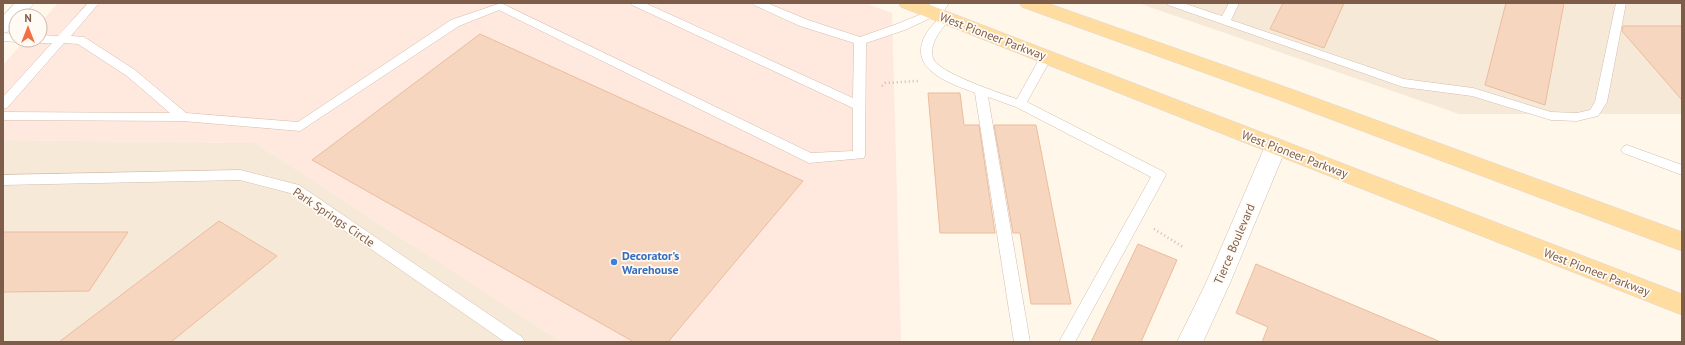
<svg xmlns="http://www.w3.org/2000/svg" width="1685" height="345" viewBox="0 0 1685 345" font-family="'PT Sans',sans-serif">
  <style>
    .residential { fill: #f7e9d8 }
    .commercial { fill: #ffe8de }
    .building { fill: #f7d6bf; stroke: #ebbc9d }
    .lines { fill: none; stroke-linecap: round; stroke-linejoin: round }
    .lane-casing { stroke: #d3bead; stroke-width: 1 }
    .street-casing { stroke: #d3bead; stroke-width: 1 }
    .secondary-casing { stroke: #d9c1ad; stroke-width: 1 }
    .primary-casing { stroke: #ddd5d0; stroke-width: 1 }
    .path { stroke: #ddb9a1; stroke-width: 2.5; stroke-dasharray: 1 3; stroke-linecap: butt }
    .lane { fill: #fff; fill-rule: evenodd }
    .street { fill: #fff; fill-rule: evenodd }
    .secondary { fill: #fff; fill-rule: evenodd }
    .primary { fill: #ffdda1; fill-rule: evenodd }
    .shop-dot { fill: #3f7fe0; stroke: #fffaf3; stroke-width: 1.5 }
    .labels { text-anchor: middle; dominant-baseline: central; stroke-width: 3.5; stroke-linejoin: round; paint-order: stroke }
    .street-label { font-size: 12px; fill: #7d5c49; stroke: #fffaf3 }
    .shop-label { font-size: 12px; font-weight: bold; fill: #366cbe; stroke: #fffaf3; text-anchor: start }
  </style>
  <rect width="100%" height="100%" fill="#fef7ea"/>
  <g class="residential">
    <path d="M1138 3H1682V114H1459Z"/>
    <path d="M3 140 255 143 562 342H3Z"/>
  </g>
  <path class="commercial" d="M58 3H865L892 13 901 342H562L255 143 3 140V65L25 40H40V23Z"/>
  <g class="building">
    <path d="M1283 3H1344L1324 48 1270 29Z"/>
    <path d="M1506 3H1564L1545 105 1485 85Z"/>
    <path d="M1623 26H1682V100L1622 31Z"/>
    <path d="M480 34 803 181 668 342H634L312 160Z"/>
    <path d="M928 93H960L964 125H979L995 233H940Z"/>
    <path d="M994 125H1036L1071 304H1031L1020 233H1013Z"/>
    <path d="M219 221 277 256 171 342H59Z"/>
    <path d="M3 232H128L89 291 3 292Z"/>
    <path d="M1138 244 1177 260 1141 342H1091Z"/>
    <path d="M1256 264 1441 342H1262L1268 327 1236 313Z"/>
  </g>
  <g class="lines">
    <g class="lane-casing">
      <g id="lane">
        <path d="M88 3H99L71 36 84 37 135 70 186 113 298 122 451 20 501 3 811 153 853 151V108L632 5 631 3H645L853 98 854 43 800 26 754 5 753 3H767L808 20 860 37 897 24 929 11 933 10 939 13 937 15 905 30 866 43 865 155 864 158 809 163 499 10 459 26 300 131 183 121 3 120V112L170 113 127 76 78 44 64 43 7 108 3 109V97L52 43H40L35 40H40V35L58 36Z"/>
        <path d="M1167 3H1183L1222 16 1229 3H1239L1231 20 1404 79 1473 88 1551 112 1577 113 1590 110 1595 102 1616 3H1626L1607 102 1598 116 1577 121 1551 120 1472 96 1403 87 1168 5Z"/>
        <path d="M945 14 951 17C942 30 929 41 933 58 936 72 1002 94 1017 99L1042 54H1050L1052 57 1027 102 1164 172 1166 175 1075 342H1059L1151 177 1016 107 988 97 1030 342H1014L975 93C953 84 911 72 923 40 927 30 935 23 941 15Z"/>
        <path d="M3 33 16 34V40H20L16 42 3 41Z"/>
        <path d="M1627 145 1682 165V175L1623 153 1621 150 1623 147Z"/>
        <path d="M240 170 299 185 522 337 525 342H505L290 193 240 180 3 185V175Z"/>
      </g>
    </g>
    <g class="street-casing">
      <g id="street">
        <path d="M931 3H949L940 17 933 19 926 17 924 13Z"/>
        <path d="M1276 138 1284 141 1287 146 1230 283 1203 342H1177L1206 283 1265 146 1268 141Z"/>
      </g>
    </g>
    <g class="secondary-casing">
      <path id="secondary" d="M15 3H34L23 16H16V24L10 31 3 33V16Z"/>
    </g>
    <g class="primary-casing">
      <g id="primary">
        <path d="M899 3H925L1682 294V315L901 7Z"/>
        <path d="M1020 3H1047L1291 89 1682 232V251L1277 99 1022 7Z"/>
      </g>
    </g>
    <g class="path">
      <path d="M882 86 885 83 918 81"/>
      <path d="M1154 229 1183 247"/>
    </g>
    <use href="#lane" class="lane"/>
    <use href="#street" class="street"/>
    <use href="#secondary" class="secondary"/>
    <use href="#primary" class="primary"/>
  </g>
  <circle class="shop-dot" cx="614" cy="262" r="4"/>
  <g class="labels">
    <g class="street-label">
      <text transform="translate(993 36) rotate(21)">West Pioneer Parkway</text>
      <text transform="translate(1295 154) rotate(21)">West Pioneer Parkway</text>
      <text transform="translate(334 217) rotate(34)">Park Springs Circle</text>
      <text transform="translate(1234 244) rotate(-67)">Tierce Boulevard</text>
      <text transform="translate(1597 272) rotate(21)">West Pioneer Parkway</text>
    </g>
    <g class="shop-label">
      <text x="622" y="255">Decorator's<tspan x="622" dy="14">Warehouse</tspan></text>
    </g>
  </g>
  <rect width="1685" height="345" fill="none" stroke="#7d5c49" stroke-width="8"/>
  <g transform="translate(28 28)"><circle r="19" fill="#fffaf3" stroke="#cbbbaf"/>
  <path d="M0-3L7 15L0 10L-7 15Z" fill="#f36d45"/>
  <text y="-6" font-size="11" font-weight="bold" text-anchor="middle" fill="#7d5c49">N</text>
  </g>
</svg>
